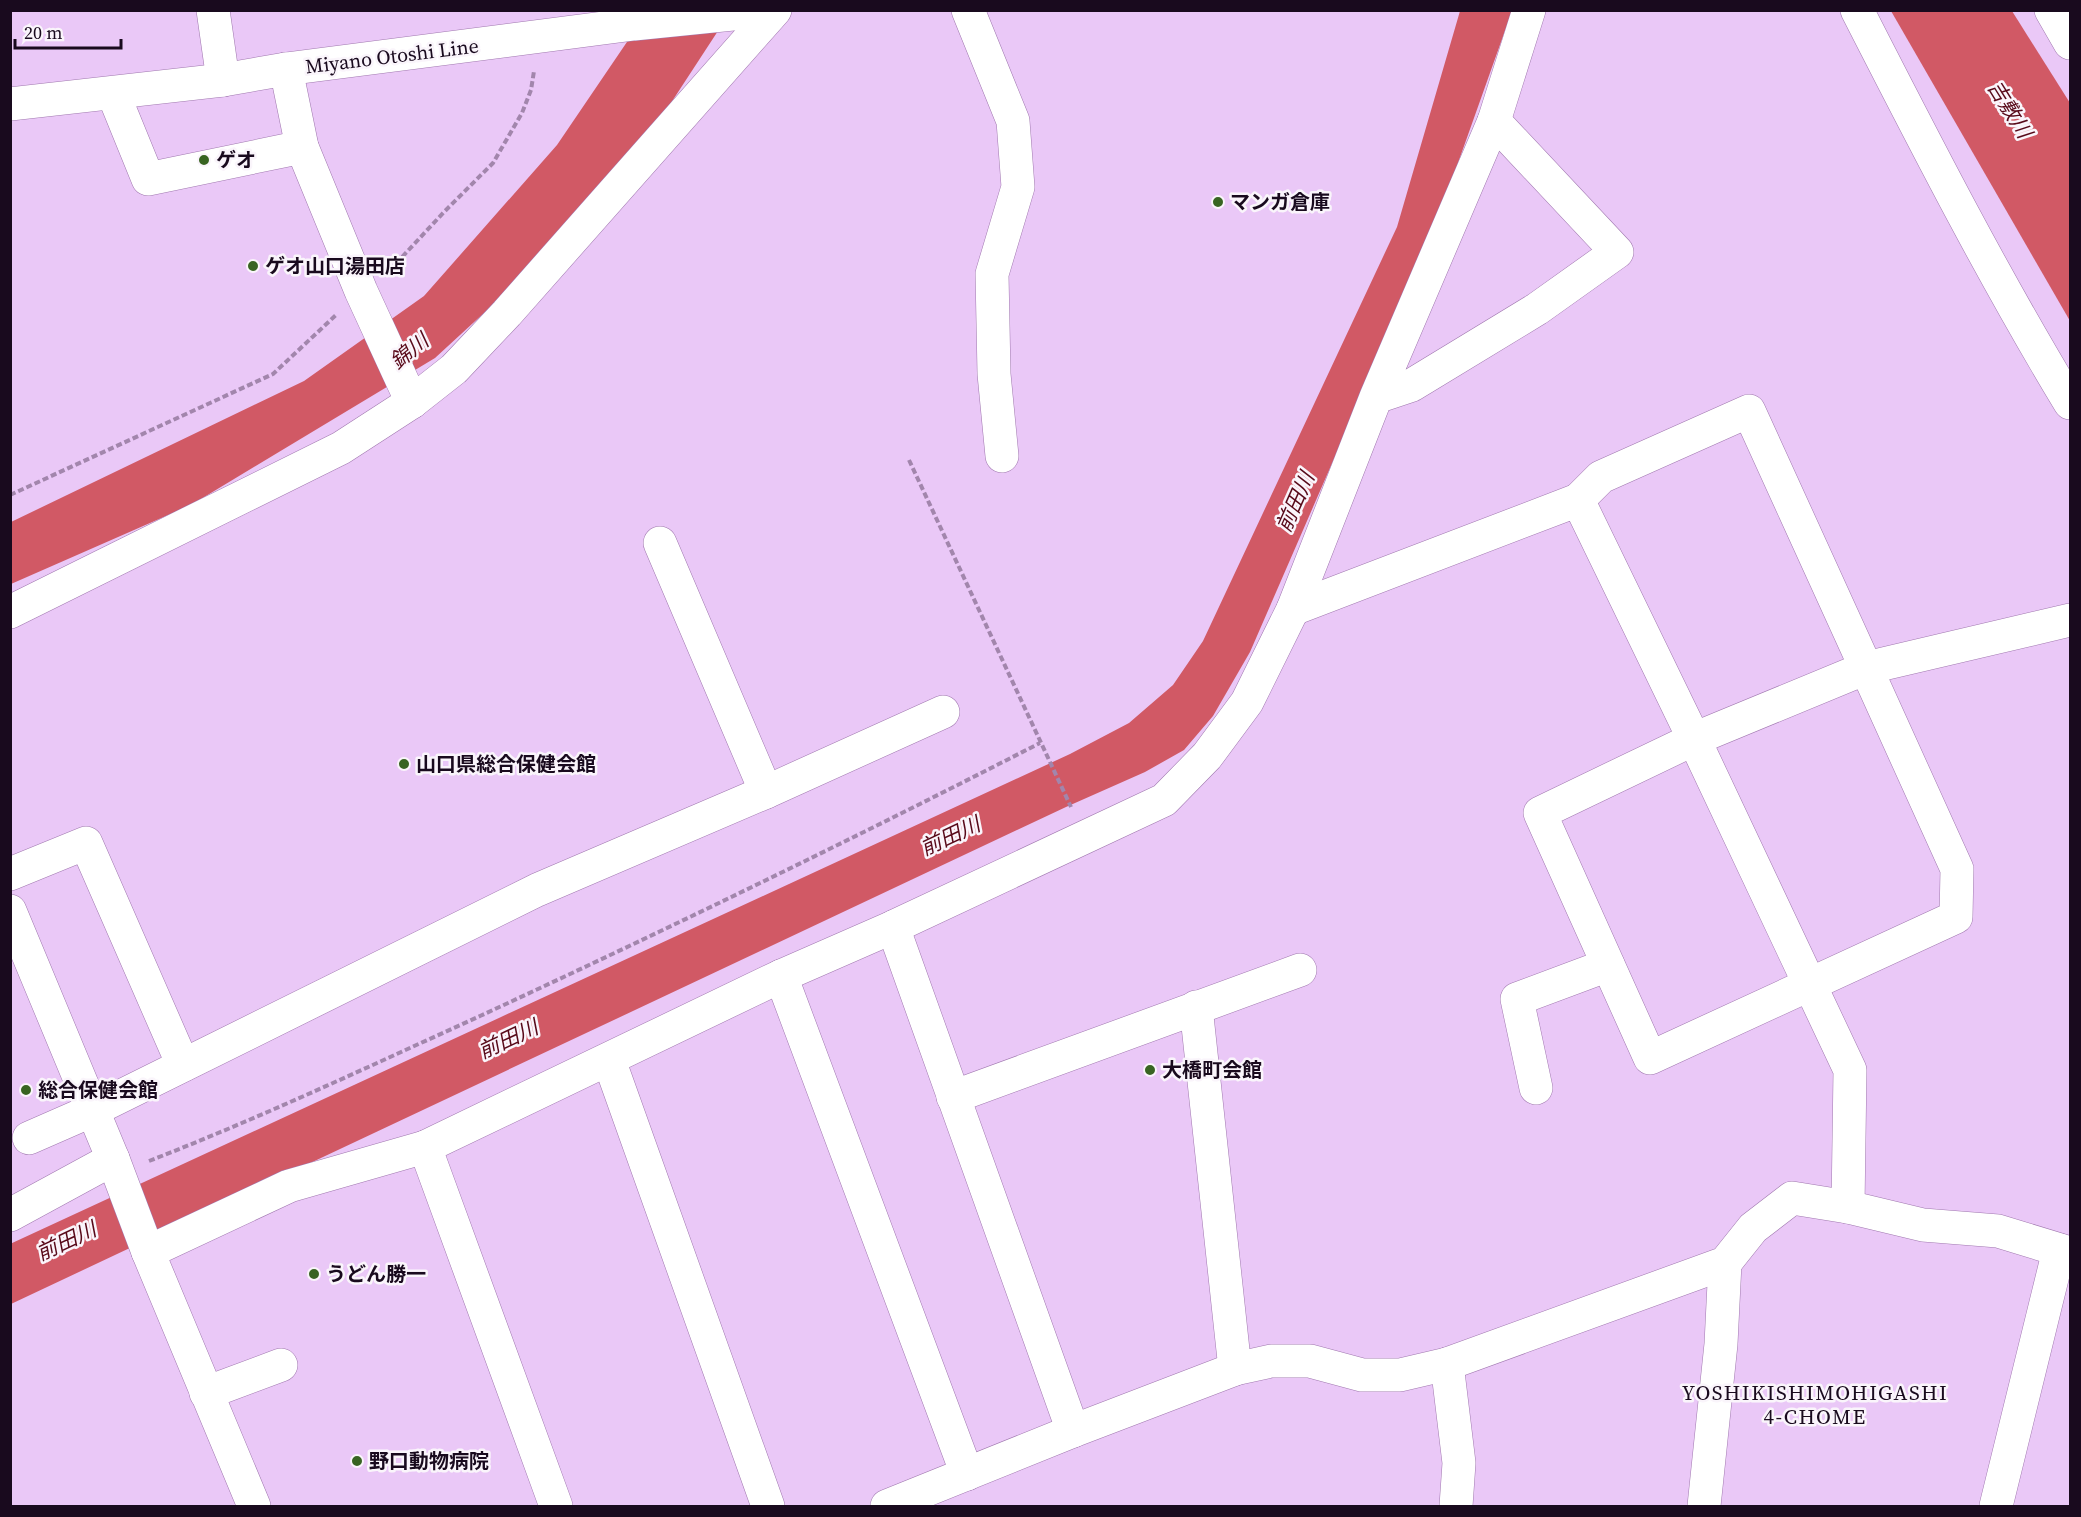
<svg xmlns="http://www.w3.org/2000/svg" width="2081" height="1517" viewBox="0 0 2081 1517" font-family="'Source Serif 4','Noto Sans JP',serif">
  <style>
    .water { fill: #d15965 }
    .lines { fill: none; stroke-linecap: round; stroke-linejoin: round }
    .minor-casing { stroke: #a078af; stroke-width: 34 }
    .major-casing { stroke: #a078af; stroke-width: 34 }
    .path { stroke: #a286ac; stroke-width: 4; stroke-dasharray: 6 3; stroke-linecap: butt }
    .minor { stroke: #fff; stroke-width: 33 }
    .major { stroke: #fff; stroke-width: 33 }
    .poi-dot { fill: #386422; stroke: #faf5fb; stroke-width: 2 }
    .labels { text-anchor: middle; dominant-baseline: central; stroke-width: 5; stroke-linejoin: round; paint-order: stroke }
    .street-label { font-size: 20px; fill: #190a1e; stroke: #faf5fb }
    .poi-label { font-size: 20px; font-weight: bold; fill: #190a1e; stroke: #faf5fb; text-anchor: start }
    .water-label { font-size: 21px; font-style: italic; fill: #580919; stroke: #faf5fb }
    .neighbourhood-label { font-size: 21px; letter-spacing: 1.5px; fill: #190a1e; stroke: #faf5fb }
  </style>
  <rect width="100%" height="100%" fill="#eac8f7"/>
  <g class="water">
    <path d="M648 11H731L667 109 523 277 435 358 191 505 11 584V522L304 381 424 296 557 145Z"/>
    <path d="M1460 11H1512L1437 222 1250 652 1213 716 1184 750 1145 772 1066 807 11 1304 10 1244 1070 754 1129 723 1173 685 1203 641 1397 227Z"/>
    <path d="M1891 11H2012L2070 103V321Z"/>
  </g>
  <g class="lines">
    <g class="minor-casing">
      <g id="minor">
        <path d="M213 10 223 80"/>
        <path d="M968 10 1013 121 1018 187 992 274 994 374 1002 456"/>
        <path d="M1857 10C1925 143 1993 276 2070 403"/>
        <path d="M2051 10 2070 43"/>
        <path d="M286 69 302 147 361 291 412 402"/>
        <path d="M113 93 148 179 302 147"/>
        <path d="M1494 121 1529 10"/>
        <path d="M1578 500 1601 477 1749 411 1866 668 2070 620"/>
        <path d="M660 543 766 792"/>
        <path d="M1293 609 1578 500 1694 739 1850 1070 1848 1207"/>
        <path d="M10 612 341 448 412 402 454 369 507 313 775 10"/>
        <path d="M1866 668 1957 869 1956 917 1650 1058 1540 813 1694 739Z"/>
        <path d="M10 874 86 843 183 1065"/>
        <path d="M10 911 113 1159 148 1252 254 1506"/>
        <path d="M893 927 1073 1431"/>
        <path d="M781 976 967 1474"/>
        <path d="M1196 1007 1235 1369"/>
        <path d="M609 1060 768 1506"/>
        <path d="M1536 1088 1517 999 1608 965"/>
        <path d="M953 1097 1300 970"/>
        <path d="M29 1138 93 1110 537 890 766 792 943 712"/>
        <path d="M425 1147 556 1506"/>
        <path d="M10 1215 113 1159"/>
        <path d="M148 1252 289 1186 425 1147 781 976 893 927 1164 800 1207 756 1247 702 1293 609 1376 397 1494 121 1617 252 1537 309 1412 385 1376 397"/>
        <path d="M1447 1364 1459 1463 1456 1506"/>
        <path d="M206 1393 281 1365"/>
        <path d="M887 1506 1073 1431 1235 1369 1271 1361H1310L1362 1375H1400L1447 1364 1725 1263 1753 1228 1792 1198 1848 1207 1923 1225 1998 1231 2070 1253"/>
        <path d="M1704 1506 1721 1344 1725 1263"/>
        <path d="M1996 1506 2059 1250"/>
      </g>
    </g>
    <g class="major-casing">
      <path id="major" d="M10 104 223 80 286 69 634 24 774 10"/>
    </g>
    <g class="path">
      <path d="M390 270 444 212 493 163 522 113 531 90 534 71"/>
      <path d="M909 460 1071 807"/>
      <path d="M10 495 273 374 336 315"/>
      <path d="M149 1161C262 1117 370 1066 480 1016 668 929 855 838 1040 743"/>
    </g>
    <use href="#minor" class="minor"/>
    <use href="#major" class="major"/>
  </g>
  <g class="poi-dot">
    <circle cx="204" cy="160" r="6"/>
    <circle cx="1218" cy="202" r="6"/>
    <circle cx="253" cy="266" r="6"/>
    <circle cx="404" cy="764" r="6"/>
    <circle cx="1150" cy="1070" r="6"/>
    <circle cx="26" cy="1090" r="6"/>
    <circle cx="314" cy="1274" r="6"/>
    <circle cx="357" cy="1461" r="6"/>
  </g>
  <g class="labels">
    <g class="street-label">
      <text transform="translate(392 56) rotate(-7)">Miyano Otoshi Line</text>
    </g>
    <g class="poi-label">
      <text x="216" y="160">ゲオ</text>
      <text x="1230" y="202">マンガ倉庫</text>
      <text x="265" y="266">ゲオ山口湯田店</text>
      <text x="416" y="764">山口県総合保健会館</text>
      <text x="1162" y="1070">大橋町会館</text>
      <text x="38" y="1090">総合保健会館</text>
      <text x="326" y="1274">うどん勝一</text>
      <text x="369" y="1461">野口動物病院</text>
    </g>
    <g class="water-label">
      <text transform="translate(2010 109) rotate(58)">吉敷川</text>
      <text transform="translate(409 351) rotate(-39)">錦川</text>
      <text transform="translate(1295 502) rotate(-66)">前田川</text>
      <text transform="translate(950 836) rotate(-25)">前田川</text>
      <text transform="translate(508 1039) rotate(-25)">前田川</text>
      <text transform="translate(66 1241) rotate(-25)">前田川</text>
    </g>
    <g class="neighbourhood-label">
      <text x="1815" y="1392">YOSHIKISHIMOHIGASHI<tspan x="1815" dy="24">4-CHOME</tspan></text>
    </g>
  </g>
  <rect width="2081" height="1517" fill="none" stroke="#190a1e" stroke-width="24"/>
  <path d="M15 39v9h106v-9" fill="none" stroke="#190a1e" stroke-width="3"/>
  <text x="24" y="39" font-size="18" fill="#190a1e" stroke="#faf5fb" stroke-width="4.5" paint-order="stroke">20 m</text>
</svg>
